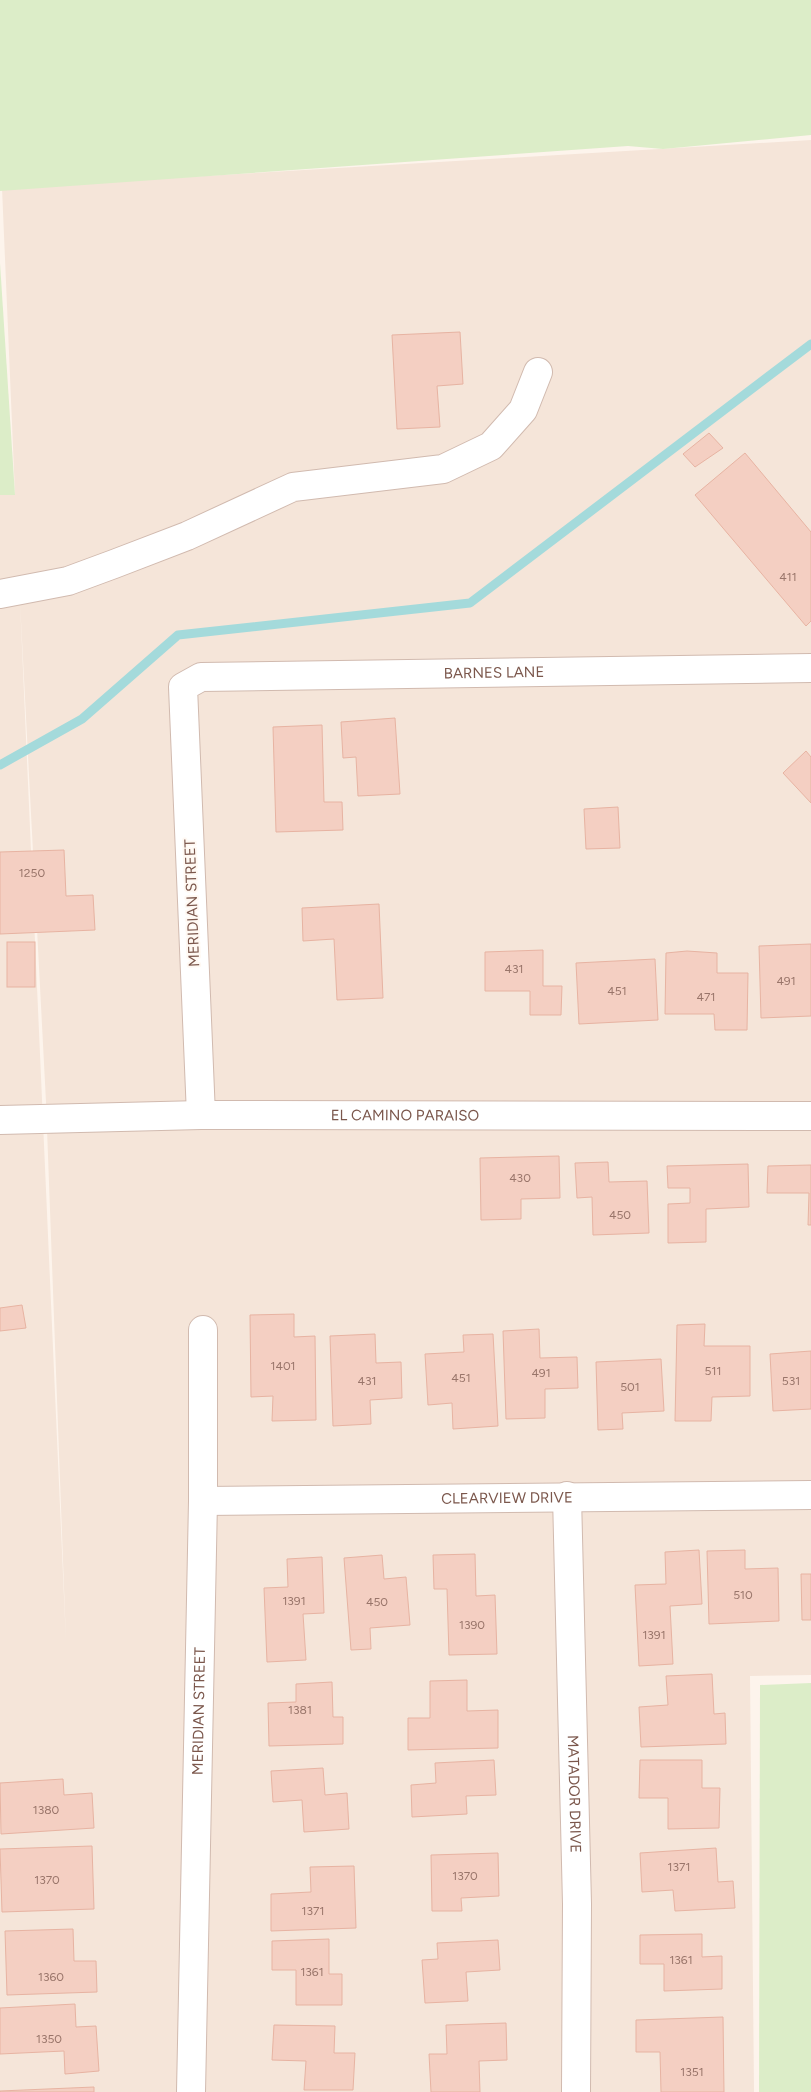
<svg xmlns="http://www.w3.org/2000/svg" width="811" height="2092" viewBox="0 0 811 2092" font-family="Figtree,sans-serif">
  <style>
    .residential { fill: #f5e5d9; fill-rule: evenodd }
    .green { fill: #dcedc8 }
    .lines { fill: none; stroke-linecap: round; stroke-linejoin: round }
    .stream { stroke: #a4dadb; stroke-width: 9 }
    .building { fill: #f4cfc2; stroke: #e7b3a2 }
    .minor-casing { stroke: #d1baaf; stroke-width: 30 }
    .minor { stroke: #fff; stroke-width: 28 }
    .labels { text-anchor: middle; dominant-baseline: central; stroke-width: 4; stroke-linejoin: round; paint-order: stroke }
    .number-label { font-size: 12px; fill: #99756a }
    .street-label { font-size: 15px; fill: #7b574c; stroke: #fff9f3 }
  </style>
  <rect width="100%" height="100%" fill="#fdf4ec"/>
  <path class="residential" d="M811 140V1675L750 1676 754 2092H0V495L15 494 2 188ZM20 602 46 1102 66 1642Z"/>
  <g class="green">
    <path d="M0 0H811V135L663 149 628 146 0 191Z"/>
    <path d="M0 263 15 495H0Z"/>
    <path d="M811 1683V2092H759L760 1685Z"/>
  </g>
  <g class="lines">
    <path class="stream" d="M0 765 82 719 178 635 470 603 811 344"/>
  </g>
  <g class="building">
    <path d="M460 332 463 384 437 386 440 427 397 429 392 335Z"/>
    <path d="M709 433 723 448 695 467 683 454Z"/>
    <path d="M745 453 811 532V621L806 626 695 495Z"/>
    <path d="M395 718 400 794 358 796 356 757 343 758 341 722Z"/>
    <path d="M322 725 324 802H342L343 830 276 832 273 727Z"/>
    <path d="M806 751 811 757V803L783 773Z"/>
    <path d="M618 807 620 848 586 849 584 809Z"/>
    <path d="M64 850 66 896 93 895 95 930 0 934V852Z"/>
    <path d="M379 904 383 998 337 1000 334 939 303 941 302 908Z"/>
    <rect x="7" y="942" width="28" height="45"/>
    <path d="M811 944V1016L761 1018 759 946Z"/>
    <path d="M543 950V986H562L561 1015H530V991H485V952Z"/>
    <path d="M687 951 717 953V973H748L747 1030H715L714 1014H665L666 953Z"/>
    <path d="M655 959 658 1020 579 1024 576 963Z"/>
    <path d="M559 1156 560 1198 521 1199V1219L481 1220 480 1158Z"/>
    <path d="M608 1162 609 1182 647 1181 649 1233 593 1235 592 1197 577 1198 575 1163Z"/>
    <path d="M748 1164 749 1207 706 1209V1242L668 1243V1204L690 1203V1188H668L667 1166Z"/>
    <path d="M811 1165V1225H808L809 1193H767L768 1166Z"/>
    <path d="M22 1305 26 1328 0 1331V1308Z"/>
    <path d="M294 1314V1337L315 1336 316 1420 272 1421 273 1396 251 1397 250 1315Z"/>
    <path d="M705 1324 704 1346H750V1396L712 1397 711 1421H675L677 1325Z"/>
    <path d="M539 1329 540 1358 577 1357 578 1388 545 1389V1418L506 1419 503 1331Z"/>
    <path d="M375 1334 376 1363 401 1362 402 1398 370 1400 371 1424 333 1426 330 1336Z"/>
    <path d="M493 1334 498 1426 453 1429 452 1403 428 1405 425 1354 464 1352 463 1335Z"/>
    <path d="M811 1351V1409L773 1411 770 1354Z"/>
    <path d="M661 1359 664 1411 622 1413 623 1429 598 1430 596 1362Z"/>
    <path d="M699 1550 702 1604 670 1606 673 1664 639 1666 635 1585 666 1584 665 1552Z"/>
    <path d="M745 1550V1569L778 1568 779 1621 709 1624 707 1551Z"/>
    <path d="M475 1554 476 1596 495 1595 497 1654 449 1655 447 1589H434L433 1555Z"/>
    <path d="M382 1555 384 1579 406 1577 410 1625 370 1628 371 1649 351 1650 344 1558Z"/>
    <path d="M322 1557 324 1613 303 1614 306 1660 267 1662 264 1588 288 1587 287 1559Z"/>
    <path d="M801 1574H811V1620H802Z"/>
    <path d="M712 1674 714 1714 725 1713 726 1744 641 1747 639 1707 668 1705 666 1676Z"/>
    <path d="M467 1680V1711L498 1710V1748L408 1750V1718H430V1681Z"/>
    <path d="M332 1682 333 1717H343V1744L269 1746 268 1703 296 1702V1684Z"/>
    <path d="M494 1760 496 1795 466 1796 467 1814 412 1817 411 1785 436 1783 435 1763Z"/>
    <path d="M640 1760H702V1788H720L719 1828 668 1829V1798H639Z"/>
    <path d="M323 1768 325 1795 347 1793 349 1829 304 1832 302 1800 273 1802 271 1771Z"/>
    <path d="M63 1779 64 1795 92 1793 94 1828 1 1834 0 1783Z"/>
    <path d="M92 1846 94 1909 2 1912 0 1849Z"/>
    <path d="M716 1848 718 1882 733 1881 735 1908 675 1911 673 1890 642 1892 640 1853Z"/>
    <path d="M498 1853 499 1896 461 1898 462 1911H432L431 1855Z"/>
    <path d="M354 1866 356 1928 271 1931V1894L311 1892 310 1867Z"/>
    <path d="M73 1929 74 1961H96L97 1992 7 1995 5 1931Z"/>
    <path d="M702 1934V1957L722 1956V1989L664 1991V1964H640V1935Z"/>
    <path d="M329 1939V1974H342V2005H296V1970H272V1941Z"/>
    <path d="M498 1940 500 1970 466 1972 468 2001 425 2003 422 1960 438 1959 437 1943Z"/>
    <path d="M75 2004 76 2027 96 2026 99 2071 65 2074 64 2051 0 2054V2008Z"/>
    <path d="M723 2017 724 2092H661L660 2052H636V2020Z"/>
    <path d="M506 2023 507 2060 479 2061 480 2092H431L429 2054H447L446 2025Z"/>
    <path d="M274 2025 335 2026 334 2053H355L353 2090H304L306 2061 272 2060Z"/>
    <path d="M94 2087V2092H0V2091Z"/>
  </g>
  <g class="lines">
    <g class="minor-casing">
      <g id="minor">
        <path d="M0 594 68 581 114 564 187 536 293 487 443 469 491 446 523 410 538 372"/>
        <path id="s1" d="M201 1115 183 687 201 677 811 668"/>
        <path id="s2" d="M0 1120 201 1115 811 1116"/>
        <path id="s3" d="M567 1496 577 1904 576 2092"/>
        <path id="s4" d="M203 1501 811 1495"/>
        <path id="s5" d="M191 2092 203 1501V1330"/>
      </g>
    </g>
    <use href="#minor" class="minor"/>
  </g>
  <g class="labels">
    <g class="number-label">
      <text x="788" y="577">411</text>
      <text x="32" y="873">1250</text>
      <text x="514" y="969">431</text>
      <text x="786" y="981">491</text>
      <text x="617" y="991">451</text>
      <text x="706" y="997">471</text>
      <text x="520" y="1178">430</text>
      <text x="620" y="1215">450</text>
      <text x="283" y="1366">1401</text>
      <text x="713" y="1371">511</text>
      <text x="541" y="1373">491</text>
      <text x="461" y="1378">451</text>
      <text x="367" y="1381">431</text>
      <text x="791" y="1381">531</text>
      <text x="630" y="1387">501</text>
      <text x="743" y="1595">510</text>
      <text x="294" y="1601">1391</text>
      <text x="377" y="1602">450</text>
      <text x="472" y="1625">1390</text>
      <text x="654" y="1635">1391</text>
      <text x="300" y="1710">1381</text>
      <text x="46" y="1810">1380</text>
      <text x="679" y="1867">1371</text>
      <text x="465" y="1876">1370</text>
      <text x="47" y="1880">1370</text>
      <text x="313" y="1911">1371</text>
      <text x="681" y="1960">1361</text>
      <text x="312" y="1972">1361</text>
      <text x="51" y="1977">1360</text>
      <text x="49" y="2039">1350</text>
      <text x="692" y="2072">1351</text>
    </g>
    <g class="street-label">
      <text stroke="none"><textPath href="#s1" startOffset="742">BARNES LANE</textPath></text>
      <text transform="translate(192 903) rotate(-92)">MERIDIAN STREET</text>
      <text stroke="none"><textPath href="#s2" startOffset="405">EL CAMINO PARAISO</textPath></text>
      <text stroke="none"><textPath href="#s4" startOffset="304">CLEARVIEW DRIVE</textPath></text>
      <text stroke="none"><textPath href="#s5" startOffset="381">MERIDIAN STREET</textPath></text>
      <text stroke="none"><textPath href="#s3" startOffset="298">MATADOR DRIVE</textPath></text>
    </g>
  </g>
</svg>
